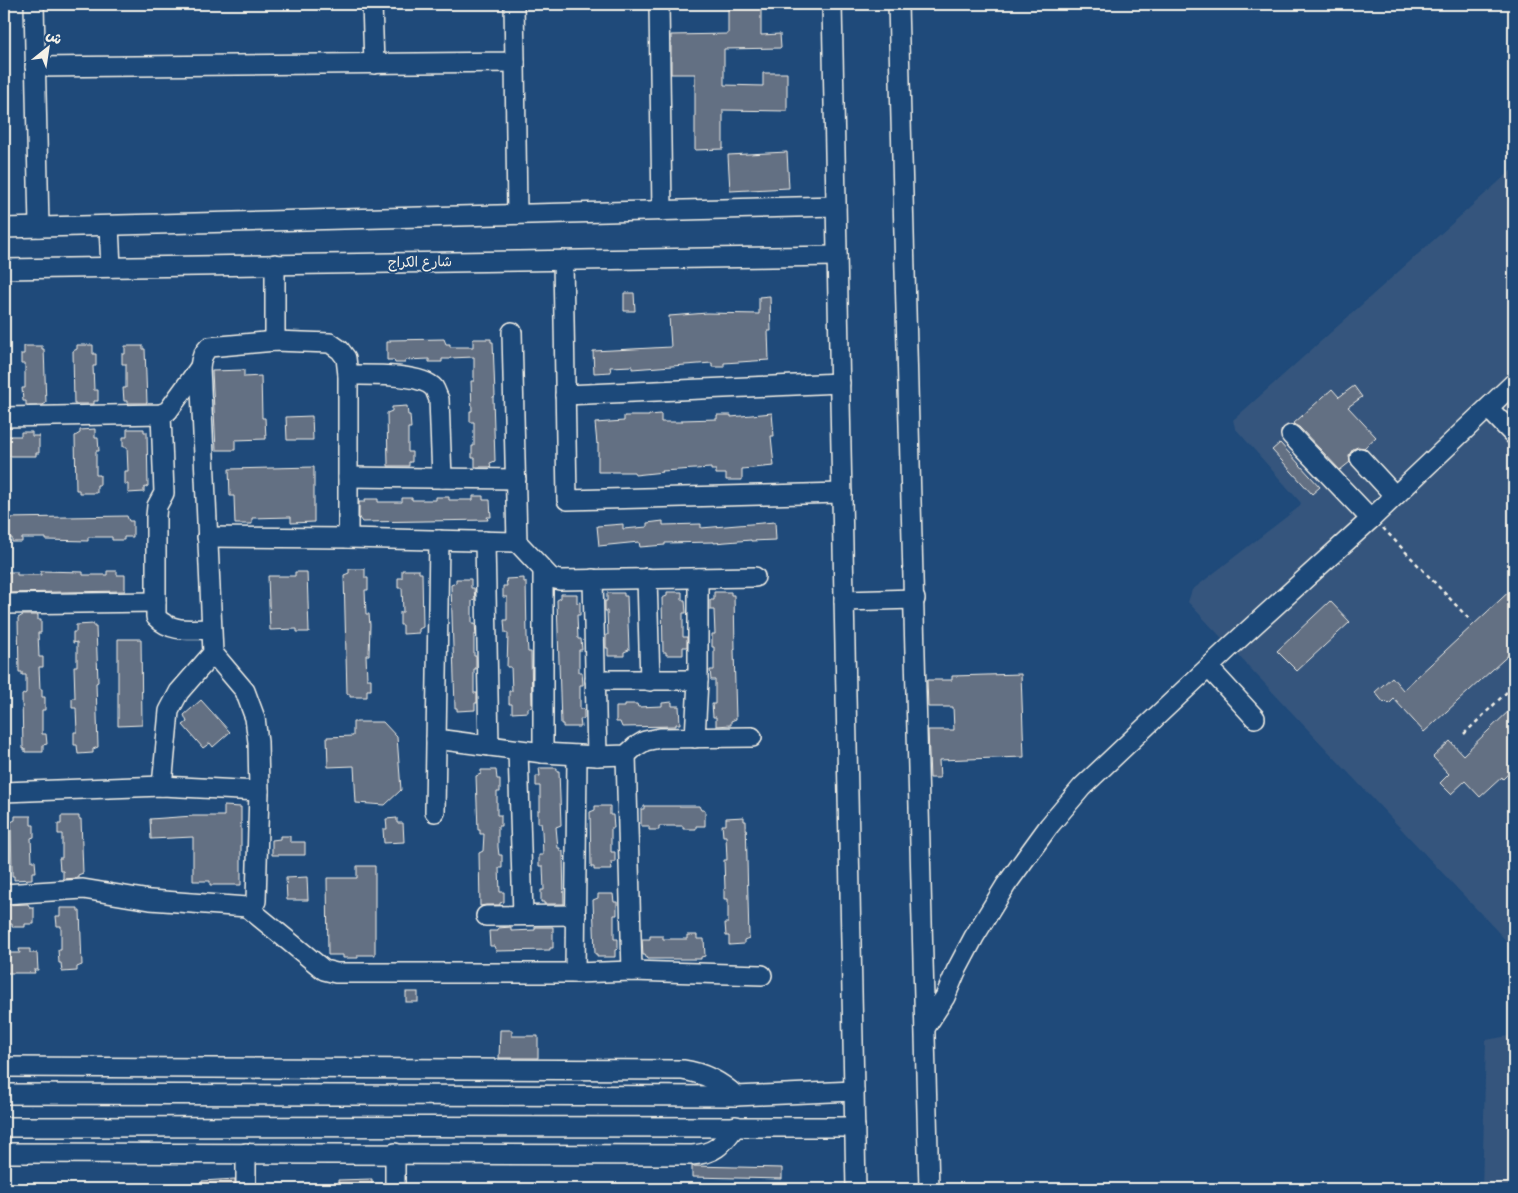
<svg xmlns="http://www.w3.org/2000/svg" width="1518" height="1193" viewBox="0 0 1518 1193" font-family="Sriracha,'Playpen Sans Arabic',sans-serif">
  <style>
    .built { fill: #34557d }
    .building { fill: #646f83; stroke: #f4f1e8 }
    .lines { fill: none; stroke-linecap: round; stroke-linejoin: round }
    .minor-casing { stroke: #f4f1e8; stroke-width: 22 }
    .path { stroke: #f4f1e8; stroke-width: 2.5; stroke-dasharray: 4 4; stroke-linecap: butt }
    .minor { stroke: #1f4a7a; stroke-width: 19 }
    .labels { text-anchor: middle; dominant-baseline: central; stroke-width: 4; stroke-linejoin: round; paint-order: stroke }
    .street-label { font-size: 14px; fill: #f4f1e8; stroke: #1f4a7a }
  </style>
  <rect width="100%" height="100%" fill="#1f4a7a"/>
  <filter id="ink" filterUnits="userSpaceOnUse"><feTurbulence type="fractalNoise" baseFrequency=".02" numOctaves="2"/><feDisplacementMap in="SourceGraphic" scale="10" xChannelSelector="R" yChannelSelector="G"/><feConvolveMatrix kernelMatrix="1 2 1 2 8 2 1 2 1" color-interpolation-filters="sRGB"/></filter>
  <g filter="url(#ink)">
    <g class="built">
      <path d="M1514 168V949L1188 602 1192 590 1299 507 1301 503 1235 428 1233 420Z"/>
      <path d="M1514 1035V1189H1482L1486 1040Z"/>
    </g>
    <g class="building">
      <path d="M728 4H761V35L780 34 781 48 724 49V85L763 86V73H787V111L723 110V149L695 150V74H671V35L728 34Z"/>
      <path d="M787 152 789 188 730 191 728 155Z"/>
      <path d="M624 293H634L635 311H624Z"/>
      <path d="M770 296 771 331H768L769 360 724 363V367H712V363L632 369V366L610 367 611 372 594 373 593 351 671 347 669 316 707 313 759 314V297Z"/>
      <path d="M444 339 446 344H450V347H473V339H491V342H493L495 396 493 397 495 461 490 463 491 467H475V458H472V446H474V422H470V411H472L471 381H474V357L450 358V359H442V362H429V359L405 360V363H395L394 360H387V342H390V340Z"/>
      <path d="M77 345H93V354H96V366H93L94 390H98V401H94V404H74L73 351 77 349Z"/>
      <path d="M24 346H42V349H44L46 403 43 405H26V401H23L22 388H25V364H21V354H24Z"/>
      <path d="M125 346H143V349H145L147 403H127V401H124L123 388H126V364H122V354H125Z"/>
      <path d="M244 370V377L261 376 262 418H265L266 439 235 440V450H216L212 371Z"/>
      <path d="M1354 386 1362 397 1348 407 1376 437 1364 448 1358 447 1353 449 1349 455 1350 462 1340 470 1299 427 1293 424 1332 389 1339 397Z"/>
      <path d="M407 406 408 415H410L411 428H408V452H412V462H409V466H388L387 413 392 411V407Z"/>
      <path d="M772 413 774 436H771L774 466 742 469V480H726V474H716V470H711V468L662 471 663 472 635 475 634 472H598V443L597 444 595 423 624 421V416H649V415L661 414V422H682V420L717 419V415H731V417Z"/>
      <path d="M312 416 313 440H287L286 417Z"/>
      <path d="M95 429V438H98L99 451H96V475H100V485H97V493H79V490H76L75 436 80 433V430Z"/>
      <path d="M127 429H144V432H147L148 486 144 488V492L128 493V484H125V471H128L127 447H123V437H127Z"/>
      <path d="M21 432H32V436H39V453H36V456H4V436H21Z"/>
      <path d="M1280 443 1320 487 1312 494 1272 450Z"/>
      <path d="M314 467V522L291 523V517L252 518V524H235L234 496H230L229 469Z"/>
      <path d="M473 496H483V500H490L491 517H487L488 520 362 522 359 518V502H365V499H378V502H402V498H412V500H436V497H449V500H473Z"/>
      <path d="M127 516 129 521H133V537H124V540H112V537H88V541L46 540V538H22V542H12V538H4V520H7V518Z"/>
      <path d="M663 521V525L701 524V528L775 522 776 540 751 541V540L714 543V542L665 543V545L640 547 639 542 599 546 597 526 623 524V529L647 527V523Z"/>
      <path d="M349 569H365V578H368V590H365L366 614H369L370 625 369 655H366L367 679H371V690H367V697H350V694H347L344 575 349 573Z"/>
      <path d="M402 570H419V573H422L423 627 419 629V633L403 634V625H400V612H403L402 588H398V578H402Z"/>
      <path d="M41 571 83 572V575H107V571H117V575H125V591L4 593V572H17V575H41Z"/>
      <path d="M295 572H307L309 632H297V629L270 630 268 576H295Z"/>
      <path d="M524 578V582H526L527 636 528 652H531L532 707 528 708V712L512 713V704H509V691H512L511 667H507L508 633H505L504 620H507V597H503V586H507L506 579Z"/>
      <path d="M456 579H471V588H474L475 600 472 601V624H475L476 635H474V656H476V669H474V693H477V703H475V710L457 711V708H455L451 585 456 583Z"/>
      <path d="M1514 587V650L1424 732 1394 699 1389 704 1386 701 1384 703 1375 692 1392 677 1403 690Z"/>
      <path d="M667 592H682V600H685L686 613H683V637H687V647H683V655H666V652H663L662 598 667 596Z"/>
      <path d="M714 592H731V595H734L735 649 734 650 736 719 731 721V725L716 726V717H713L712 704H715V680H711L710 670H714V647H712V634H715L714 610H710V600H714Z"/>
      <path d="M607 593H624V596H627L629 650 624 652V656H608V648H606V635H608L607 611H605V601H607Z"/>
      <path d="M561 594H577V603L580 602V615H577L578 639H581L582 650H579V672H582L583 685H580V709H584V719H580L581 727H563V724H561L557 600 561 598Z"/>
      <path d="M1330 601 1350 622 1297 671 1277 651Z"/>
      <path d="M23 615H38V620H41V633H38L39 657H43V667H39L40 689H42V697H45V710H42V734H46L47 744 43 745V752H25V749H23L22 695 26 693V675H22V672H19L18 618Z"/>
      <path d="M94 624V627H96L98 682 96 683 98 747 93 749V753L78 754 77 745H74V732H77L76 708H72V698H75L74 666H77V642L73 643V632H76V625Z"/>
      <path d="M118 639H141L142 725 118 726Z"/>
      <path d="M1021 674 1024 757 939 760 940 778H930L928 730H954L953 707H928L927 680H952V676Z"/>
      <path d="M201 700 230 732 213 747 210 743 203 748 183 725 187 722 184 715Z"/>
      <path d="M672 702V706H679L680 724H676V726L622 727 620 722H616V707H625V704H637L638 707 662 706V703Z"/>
      <path d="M1514 706V768L1503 779 1502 777 1480 797 1465 781 1451 794 1440 783 1449 774 1433 757 1450 741 1463 755Z"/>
      <path d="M353 722H383L397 737 401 790 385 805 356 803 354 766 328 767 327 737 353 736Z"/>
      <path d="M539 768H557V771H559L561 825 556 827 558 848H560V851H563L564 904H544V902H541V890H544L543 866H539V855H543L542 831 541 823H538V810H540V786H536V776H540Z"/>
      <path d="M481 770H496L497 779H500V792H497V815H501V826H498V847L499 855H502V868H499L500 892H504V902L500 903V905H486L480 906 479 853 483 851 484 834H480V830H478L476 776 481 774Z"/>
      <path d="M224 806 241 807V885H210V881H193V837L151 839 150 819 193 816H224Z"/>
      <path d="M595 806H610V815H613L614 828H611V852H615V862H611L612 870H594V867H591L590 812 595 810Z"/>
      <path d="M644 806H699L701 810H705V826H696V829H683V826H659V830H649V826H641V809H644Z"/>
      <path d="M15 816H31V825H34V837L31 838 32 861H35L36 872H32V879L14 880V876H12L11 822 15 820Z"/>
      <path d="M61 816H79V819H81L83 873 78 875V878L63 879V871H60L59 858H62V834H58V824H61Z"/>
      <path d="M744 817V821H746L749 938 744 940V944L729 945V936H726L725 923H728V899H724V889H725L724 860H727L726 836H723L722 825H726V818Z"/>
      <path d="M397 818V823H403L404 842 384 843 383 829H387L386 819Z"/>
      <path d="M280 836H290V842H305V855H272V840L280 839Z"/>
      <path d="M357 866H375V955H358V958H343V955H328L327 878H357Z"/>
      <path d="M307 877 308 900H287L286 878Z"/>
      <path d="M598 894H613L614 902H617V915H614V939H618V949L615 950V957H597V954H595L593 900 598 898Z"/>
      <path d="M28 904 30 908H34V924H25V927H12V924H4V905Z"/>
      <path d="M60 908H78V911H80L82 965 77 967V971L62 972 61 963H59L58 950H61V926H57L56 916H60Z"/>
      <path d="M511 927V931L535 930V927H553V948H550V950L496 951 494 946H490L489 931H498V928Z"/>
      <path d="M687 935H697V939H704L705 956 701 957V959H647L645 955H643L642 939H650V936H663V939H687Z"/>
      <path d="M19 949H30V953H37L38 970H34L35 973H4V953H20Z"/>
      <rect x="406" y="992" width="12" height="10"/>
      <path d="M500 1030H512V1036H538V1058H499Z"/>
      <path d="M692 1166 782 1168V1179L692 1177Z"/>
      <path d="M235 1179V1189H202V1181Z"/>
      <path d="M372 1179V1189H339L338 1180Z"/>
    </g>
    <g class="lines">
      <g class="minor-casing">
        <g id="minor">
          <path d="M34 4 39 227"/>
          <path d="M372 4 374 64"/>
          <path d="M659 4 662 211"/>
          <path d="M832 4 856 1189"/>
          <path d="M898 4 929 1189"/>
          <path d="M515 62 517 214"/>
          <path d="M35 67 515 62 514 4"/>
          <path d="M109 226 111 267"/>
          <path d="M4 228 836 206"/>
          <path d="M563 260 567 500 842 493"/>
          <path d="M275 264V341"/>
          <path d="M4 269 837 256"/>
          <path d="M512 332 517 542 551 578 560 580 755 577"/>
          <path d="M348 375C367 375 421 373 434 388 436 391 437 396 439 399L442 478"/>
          <path d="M565 395 840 383"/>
          <path d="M1488 408 1514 435"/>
          <path d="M161 414 164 493 157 506 156 516V617C171 633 191 629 211 629"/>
          <path d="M4 417 161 414 168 411 200 367"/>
          <path d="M1291 435 1371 519"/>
          <path d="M1360 458 1395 496"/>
          <path d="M348 477 516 479"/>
          <path d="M207 537 348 538 517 542"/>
          <path d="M485 541 489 746"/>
          <path d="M543 570V753"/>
          <path d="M647 578 650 681"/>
          <path d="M593 579 597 756"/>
          <path d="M844 601 915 599"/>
          <path d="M4 604 156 602"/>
          <path d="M1209 668 1255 718"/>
          <path d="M595 680H698"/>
          <path d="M695 738 698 680V578"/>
          <path d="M436 739 543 753 597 756 626 755 635 747 645 741 660 738 752 737"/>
          <path d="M518 750 523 915"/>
          <path d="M626 755 632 971"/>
          <path d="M162 786 169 711 179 692 213 653 200 367C201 358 203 353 209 347L275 341 330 343 340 350 346 358 348 375V538"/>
          <path d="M4 792 162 786 259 791"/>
          <path d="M435 812 439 540"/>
          <path d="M4 894 83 889 150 900 247 907 253 906 256 901 259 791 258 742 255 718 245 691 213 653"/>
          <path d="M247 907 324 970 336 973H575L632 971 762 975"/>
          <path d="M486 916 576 915"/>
          <path d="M575 973 577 755"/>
          <path d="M925 1028 945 997 956 971 974 937 1006 885 1049 826 1082 787 1230 647 1371 519 1514 383"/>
          <path d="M4 1067 683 1070C704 1073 720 1081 736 1096"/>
          <path d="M4 1094 736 1096 854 1091"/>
          <path d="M4 1127C288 1128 571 1125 855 1127"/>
          <path d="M4 1153 692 1155C716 1154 722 1144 736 1126"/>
          <path d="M246 1189V1153"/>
          <path d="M395 1189V1153"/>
        </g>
      </g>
      <g class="path">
        <path d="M1383 528 1471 621"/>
        <path d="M1464 734 1514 685"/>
      </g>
      <use href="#minor" class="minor"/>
    </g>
  </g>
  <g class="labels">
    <g class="street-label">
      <text transform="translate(420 262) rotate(-1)">شارع الكراج</text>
    </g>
  </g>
  <rect width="1518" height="1193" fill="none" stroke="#1f4a7a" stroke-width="20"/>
  <rect x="10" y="10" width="1498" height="1173" fill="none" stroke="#f4f1e8" stroke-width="2" filter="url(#ink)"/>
  <g transform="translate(48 48) rotate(30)" stroke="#1f4a7a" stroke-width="4" paint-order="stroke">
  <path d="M0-4L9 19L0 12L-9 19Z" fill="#f4f1e8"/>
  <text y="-8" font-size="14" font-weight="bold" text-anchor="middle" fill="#f4f1e8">ش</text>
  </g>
</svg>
